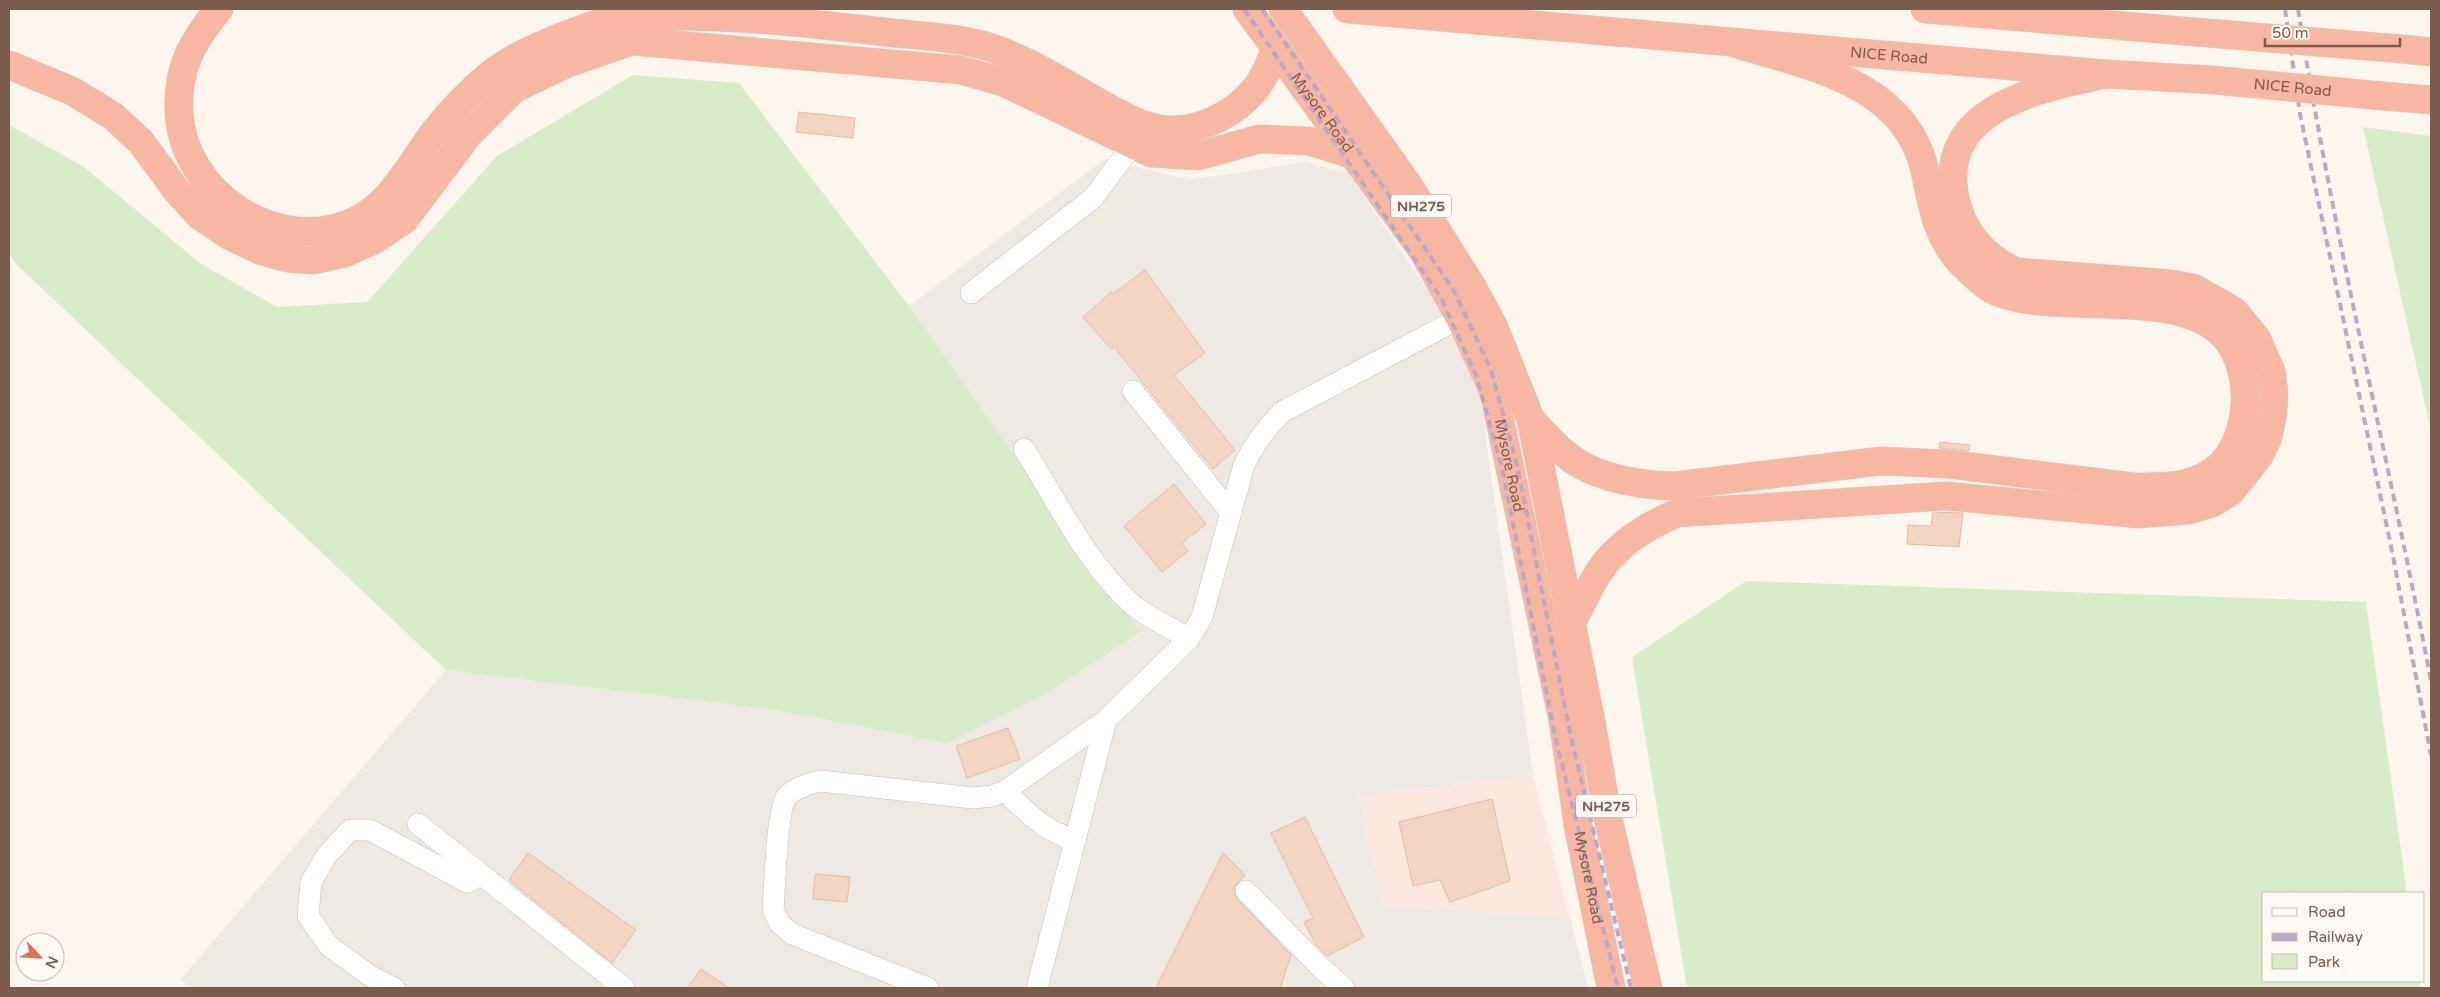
<svg xmlns="http://www.w3.org/2000/svg" width="2440" height="997" viewBox="0 0 2440 997" font-family="'Varela Round',sans-serif">
  <style>
    .commercial { fill: #fde8e0 }
    .industrial { fill: #efe9e4 }
    .green { fill: #d8ecc9 }
    .building { fill: #f3d5c3; stroke: #e6bba3 }
    .lines { fill: none; stroke-linecap: round; stroke-linejoin: round }
    .minor-casing { stroke: #d1beb0; stroke-width: 22 }
    .highway-casing { stroke: #dad1cd; stroke-width: 29 }
    .minor { stroke: #fff; stroke-width: 21 }
    .highway { stroke: #f7b7a3; stroke-width: 28 }
    .rail { stroke: #b9a8c9; stroke-width: 4; stroke-dasharray: 8 5; stroke-linecap: butt }
    .highway-bridge-casing { stroke: #dad1cd; stroke-width: 29; stroke-linecap: butt }
    .highway-bridge { stroke: #f7b7a3; stroke-width: 28 }
    .labels { text-anchor: middle; dominant-baseline: central; stroke-width: 5; stroke-linejoin: round; paint-order: stroke }
    .shield { fill: #fffaf3; stroke: #a28b7f; stroke-width: 1 }
    .shield-label { font-size: 14px; font-weight: bold; fill: #7a5c4d }
    .street-label { font-size: 15px; fill: #7a5c4d; stroke: #fffaf3 }
  </style>
  <rect width="100%" height="100%" fill="#fdf6ec"/>
  <path class="commercial" d="M1533 775 1570 918 1382 905 1358 796Z"/>
  <path class="industrial" d="M1105 159 1190 180 1306 162 1348 173 1428 291 1478 382 1533 775 1359 796 1383 905 1570 918 1588 988H191L180 980 446 670 769 709 947 743 1049 692 1140 634 909 306Z"/>
  <g class="green">
    <path d="M633 75 739 83 909 306 1140 633 1049 692 947 743 769 709 446 670 16 264 9 254V125L84 167 201 264 277 307 367 302 497 156Z"/>
    <path d="M2363 127 2431 136V431Z"/>
    <path d="M1746 581 2366 602 2407 893H2264V981H2419L2420 988H1687L1632 657Z"/>
  </g>
  <g class="building">
    <path d="M799 112 855 118 853 138 796 132Z"/>
    <path d="M1145 270 1205 353 1174 375 1235 450 1213 469 1114 347 1111 349 1083 317 1111 292 1113 294Z"/>
    <path d="M1940 442 1970 445 1969 451 1939 448Z"/>
    <path d="M1174 484 1206 524 1182 543 1188 551 1162 572 1124 526Z"/>
    <path d="M1933 512 1963 513 1959 547 1907 544 1908 525 1931 526Z"/>
    <path d="M1008 728 1020 759 967 778 956 746Z"/>
    <path d="M1492 799 1510 881 1450 902 1440 880 1413 886 1399 822Z"/>
    <path d="M1305 817 1364 937 1327 956 1316 945 1304 922 1313 918 1271 833Z"/>
    <path d="M528 853 636 930 612 963 509 880Z"/>
    <path d="M1223 853 1245 875 1234 887 1237 899 1291 955 1280 988H1156Z"/>
    <path d="M815 874 850 877 847 902 813 899Z"/>
    <path d="M701 969 729 988H688Z"/>
  </g>
  <g class="lines">
    <g class="minor-casing">
      <g id="minor">
        <path d="M971 293 1093 198 1133 144"/>
        <path d="M1133 391 1231 513"/>
        <path d="M1024 449C1057 501 1086 563 1133 605 1149 618 1171 628 1189 639"/>
        <path d="M1106 720 1189 639 1202 617 1244 465C1254 444 1266 428 1282 412L1460 318"/>
        <path d="M1005 791C1031 816 1040 827 1075 841"/>
        <path d="M418 824 624 988"/>
        <path d="M1246 891 1320 967 1344 988"/>
        <path d="M394 988 369 975 329 946 308 916 311 882 327 855 350 830H370L467 882 481 875"/>
        <path d="M928 988 792 934 780 924 773 910C775 889 776 807 788 795 797 787 809 784 820 781L973 798 992 796 1005 791 1106 720 1037 988"/>
      </g>
    </g>
    <g class="highway-casing">
      <g id="highway">
        <path d="M219 9C192 42 177 68 179 111 182 193 276 256 353 222 390 206 410 165 433 134 450 112 471 90 492 73 514 55 562 36 588 27 599 23 611 17 622 16 633 14 646 16 657 16 733 15 809 23 884 32 919 36 956 37 989 47 1029 60 1067 85 1103 105 1124 116 1145 129 1169 130 1202 131 1236 113 1256 88 1265 77 1270 63 1275 50"/>
        <path id="s1" d="M1247 9 1423 251 1460 318 1494 392 1563 721 1578 825 1611 988"/>
        <path d="M1283 9 1407 183 1473 288 1494 327 1531 420 1591 721 1608 818 1648 988"/>
        <path id="s2" d="M1347 9 2106 74 2213 80"/>
        <path d="M1925 9 2183 31"/>
        <path d="M2402 49 2431 52"/>
        <path d="M9 65 72 91 113 116 141 142 177 191 200 216 230 236 262 251 287 258 313 260 345 253 374 240 404 220 468 135 514 89 568 63 632 41 961 70 1003 82 1151 153 1198 156 1259 139 1309 141 1353 155"/>
        <path d="M2394 97 2431 100"/>
        <path d="M1531 420C1542 431 1552 443 1564 453 1593 478 1637 485 1674 486L1881 461 1948 464 2134 487C2161 487 2186 488 2209 474 2252 448 2256 371 2224 336 2178 286 2061 316 2000 293 1986 288 1974 275 1963 265 1937 239 1932 205 1925 171 1906 83 1809 66 1737 44"/>
        <path d="M1571 623C1581 606 1589 586 1601 569 1619 543 1649 525 1677 513L1946 496 2138 514 2189 510 2212 503 2229 493 2242 478 2259 456 2268 437 2273 413 2274 392 2271 371 2257 339 2234 311 2193 288 2172 284 2017 272C1987 259 1964 235 1956 202 1934 108 2037 89 2106 74"/>
      </g>
    </g>
    <use href="#minor" class="minor"/>
    <use href="#highway" class="highway"/>
    <g class="rail">
      <path d="M1244 9 1441 298 1476 375 1502 468 1555 736 1618 988"/>
      <path d="M1262 9 1454 291 1491 370 1517 465 1570 733 1631 988"/>
      <path d="M2285 9 2300 114 2391 546 2431 755"/>
      <path d="M2298 9C2333 234 2388 456 2431 681"/>
    </g>
    <g class="highway-bridge-casing">
      <g id="highway-bridge">
        <path d="M2183 31 2402 49"/>
        <path id="s3" d="M2213 80 2394 97"/>
      </g>
    </g>
    <use href="#highway-bridge" class="highway-bridge"/>
  </g>
  <g class="labels">
    <g class="shield">
      <rect x="1391" y="194.5" width="60" height="23" rx="4"/>
      <rect x="1576" y="794.5" width="60" height="23" rx="4"/>
    </g>
    <g class="shield-label">
      <text x="1421" y="206">NH275</text>
      <text x="1606" y="806">NH275</text>
    </g>
    <g class="street-label">
      <text stroke="none"><textPath href="#s2" startOffset="544">NICE Road</textPath></text>
      <text stroke="none"><textPath href="#s3" startOffset="80">NICE Road</textPath></text>
      <text stroke="none"><textPath href="#s1" startOffset="128">Mysore Road</textPath></text>
      <text stroke="none"><textPath href="#s1" startOffset="532">Mysore Road</textPath></text>
      <text stroke="none"><textPath href="#s1" startOffset="952">Mysore Road</textPath></text>
    </g>
  </g>
  <rect width="2440" height="997" fill="none" stroke="#7a5c4d" stroke-width="20"/>
  <rect x="2262" y="892" width="162" height="90" fill="#fffaf3" stroke="#cabbb1"/>
  <rect x="2272" y="908" width="25" height="8" fill="#ffffff" stroke="#cabbb1"/>
  <text x="2308" y="917" font-size="15" fill="#7a5c4d">Road</text>
  <rect x="2272" y="933" width="25" height="8" fill="#b9a8c9" stroke="#cabbb1"/>
  <text x="2308" y="942" font-size="15" fill="#7a5c4d">Railway</text>
  <rect x="2272" y="954" width="25" height="15" fill="#d8ecc9" stroke="#cabbb1"/>
  <text x="2308" y="967" font-size="15" fill="#7a5c4d">Park</text>
  <g transform="translate(40 957) rotate(115)"><circle r="24" fill="#fffaf3" stroke="#cabbb1"/>
  <path d="M0-4L9 19L0 12L-9 19Z" fill="#e76f51"/>
  <text y="-8" font-size="14" font-weight="bold" text-anchor="middle" fill="#7a5c4d">N</text>
  </g>
  <path d="M2265 38v8h135v-8" fill="none" stroke="#7a5c4d" stroke-width="2.5"/>
  <text x="2272" y="38" font-size="15" fill="#7a5c4d" stroke="#fffaf3" stroke-width="4" paint-order="stroke">50 m</text>
</svg>
